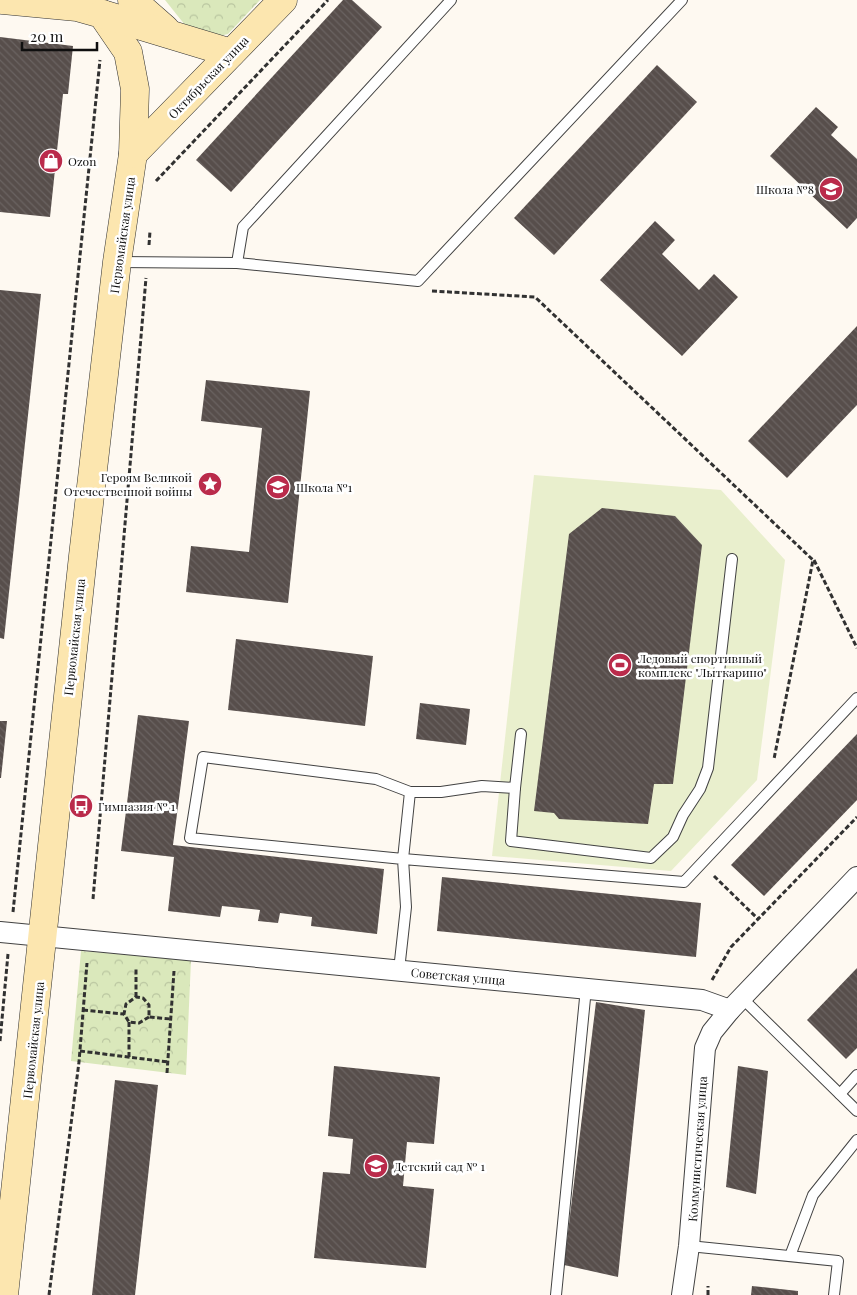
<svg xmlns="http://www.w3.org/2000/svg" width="857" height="1295" viewBox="0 0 857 1295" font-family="'Playfair Display',serif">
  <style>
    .park { fill: url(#park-crowns) }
    .pitch { fill: #e9efcd }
    .building { fill: url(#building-back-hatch) }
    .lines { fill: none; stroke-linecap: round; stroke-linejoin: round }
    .lane-casing { stroke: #424242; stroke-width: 12 }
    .street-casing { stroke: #424242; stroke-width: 22 }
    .secondary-casing { stroke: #313131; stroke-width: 29 }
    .path { stroke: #313131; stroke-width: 3; stroke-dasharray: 5 2.5; stroke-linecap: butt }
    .lane { stroke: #fff; stroke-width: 10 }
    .street { stroke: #fff; stroke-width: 20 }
    .secondary { stroke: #fce6af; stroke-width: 28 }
    .labels { text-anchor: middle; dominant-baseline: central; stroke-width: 5; stroke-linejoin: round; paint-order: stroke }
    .street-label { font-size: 12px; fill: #0f0f0f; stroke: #fff }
    .poi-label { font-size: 12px; fill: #0f0f0f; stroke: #fff; text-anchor: start }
  </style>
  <defs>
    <pattern id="park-crowns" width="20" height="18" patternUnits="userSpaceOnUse" patternTransform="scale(1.25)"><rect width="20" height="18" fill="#dae8bb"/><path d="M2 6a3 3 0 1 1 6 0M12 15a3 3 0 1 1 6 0" fill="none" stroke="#bac6a0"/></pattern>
    <pattern id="building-back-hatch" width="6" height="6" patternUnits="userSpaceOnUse" patternTransform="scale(1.25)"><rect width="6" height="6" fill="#574e4b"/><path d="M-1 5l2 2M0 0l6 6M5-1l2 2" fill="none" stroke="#6a6361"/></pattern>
  </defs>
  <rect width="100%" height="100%" fill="#fef9f1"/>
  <g class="park">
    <path d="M165 0H260L228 34 211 38 193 35Z"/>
    <path d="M81 951 191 960 186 1075 71 1061Z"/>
  </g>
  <path class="pitch" d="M534 475 721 490 785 560 757 780 671 871 492 856Z"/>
  <g class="building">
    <path d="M343 0H352L382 27 231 192 196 160Z"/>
    <path d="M0 37 73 46 68 94H63L50 217 0 212Z"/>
    <path d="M657 65 697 102 554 255 514 218Z"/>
    <path d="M816 107 838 127 831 135 857 159V218L847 229 770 156Z"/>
    <path d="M655 221 675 240 662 254 699 290 714 274 738 297 682 356 600 280Z"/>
    <path d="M0 290 41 294 4 639 0 638Z"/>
    <path d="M857 326V405L787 478 748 441Z"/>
    <path d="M206 380 310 391 288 603 186 592 191 546 249 552 262 428 201 421Z"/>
    <path d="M602 508 675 516 702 545 673 784H654L648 824 559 819 554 813 534 811 569 534Z"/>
    <path d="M236 639 373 656 365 726 228 710Z"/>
    <path d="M420 703 470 709 466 745 416 739Z"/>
    <path d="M138 715 189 721 173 845 384 869 377 934 311 926 312 917 280 913 278 923 258 921 260 910 222 906 220 917 168 911 174 857 121 851Z"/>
    <path d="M0 721H7L1 778H0Z"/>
    <path d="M857 734V800L764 896 731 865Z"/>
    <path d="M442 877 701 903 696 957 437 931Z"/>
    <path d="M857 968V1048L846 1059 807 1020Z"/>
    <path d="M596 1002 645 1010 618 1277 564 1265Z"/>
    <path d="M334 1066 440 1077 434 1144 407 1142 403 1186 434 1189 426 1268 314 1258 323 1172 350 1174 353 1139 328 1136Z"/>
    <path d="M738 1066 768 1071 756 1194 726 1187Z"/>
    <path d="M115 1080 158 1085 135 1295H92Z"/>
    <path d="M752 1286 798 1291V1295H751Z"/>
  </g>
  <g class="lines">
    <g class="lane-casing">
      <g id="lane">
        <path d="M118 262 237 263 418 281 682 0"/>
        <path d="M237 263 243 227 451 0"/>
        <path d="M515 788 511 841 651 858 673 837 683 815 700 789 708 768 732 559"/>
        <path d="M410 792H441L482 786 515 788 521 734"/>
        <path d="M399 970 406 907 403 859 410 792 376 779 203 757 190 838 403 859 684 882 857 698"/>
        <path d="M742 998 857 1111"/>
        <path d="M840 1094 857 1075"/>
        <path d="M689 1246 838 1261 834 1295"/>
        <path d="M790 1256 813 1195 857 1140"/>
        <path d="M556 1295 586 988"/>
      </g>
    </g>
    <g class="street-casing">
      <g id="street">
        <path d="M0 932 702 1000 730 1010"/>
        <path d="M682 1295 689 1246 705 1048 712 1032 730 1010 857 877"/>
      </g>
    </g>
    <g class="secondary-casing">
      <g id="secondary">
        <path d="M3 0 77 7 102 14 128 52 135 89 133 154 117 262 83 556 4 1295"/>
        <path d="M132 0 165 29"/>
        <path d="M102 14 231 53"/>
        <path d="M133 154 283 0"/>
      </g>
    </g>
    <g class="path">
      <path d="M156 181 328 0"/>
      <path d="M149 245 150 231"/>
      <path d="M432 291 535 297 813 560 774 759"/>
      <path d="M814 560 857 648"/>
      <path d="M714 876 758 919"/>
      <path d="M93 899 146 278"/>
      <path d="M13 912 100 60"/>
      <path d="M712 980 731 947 857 817"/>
      <path d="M136 997V968"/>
      <path d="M83 1010 124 1014"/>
      <path d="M149 1017 139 1023 129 1022 124 1014 126 1004 136 997 143 998 149 1005V1017L171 1019"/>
      <path d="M0 1041 8 954"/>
      <path d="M80 1051 168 1062"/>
      <path d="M129 1057V1022"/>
      <path d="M167 1073 174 971"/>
      <path d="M49 1295 79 1062 87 963"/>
      <path d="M708 1295V1286"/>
    </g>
    <use href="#lane" class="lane"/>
    <use href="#street" class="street"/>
    <use href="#secondary" class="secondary"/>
  </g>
  <defs>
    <g id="shop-disc" transform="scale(1.25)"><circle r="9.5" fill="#ba2b4b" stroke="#fff"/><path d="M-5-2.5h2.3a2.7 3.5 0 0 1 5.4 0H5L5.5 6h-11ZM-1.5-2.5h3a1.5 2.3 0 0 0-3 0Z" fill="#fff"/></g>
    <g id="school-disc" transform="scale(1.25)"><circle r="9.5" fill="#ba2b4b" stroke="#fff"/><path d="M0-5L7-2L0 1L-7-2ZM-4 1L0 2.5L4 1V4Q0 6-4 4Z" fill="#fff"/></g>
    <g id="sight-disc" transform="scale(1.25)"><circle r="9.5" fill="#ba2b4b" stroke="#fff"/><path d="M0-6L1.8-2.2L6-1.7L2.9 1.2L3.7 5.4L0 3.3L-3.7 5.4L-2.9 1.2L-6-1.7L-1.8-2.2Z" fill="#fff"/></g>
    <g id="stadium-disc" transform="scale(1.25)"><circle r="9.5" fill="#ba2b4b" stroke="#fff"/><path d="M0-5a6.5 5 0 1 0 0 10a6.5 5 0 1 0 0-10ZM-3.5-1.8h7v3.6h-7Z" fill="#fff"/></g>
    <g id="bus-disc" transform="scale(1.25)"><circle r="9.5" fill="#ba2b4b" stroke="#fff"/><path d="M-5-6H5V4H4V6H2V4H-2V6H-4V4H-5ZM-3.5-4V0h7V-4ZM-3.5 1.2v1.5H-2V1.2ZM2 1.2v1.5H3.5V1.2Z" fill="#fff"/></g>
  </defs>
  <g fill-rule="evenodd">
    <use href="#shop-disc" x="51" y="161"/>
    <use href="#school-disc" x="831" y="189"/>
    <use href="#sight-disc" x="210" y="484"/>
    <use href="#school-disc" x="278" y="487"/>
    <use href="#stadium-disc" x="620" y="665"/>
    <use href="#bus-disc" x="81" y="806"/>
    <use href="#school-disc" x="376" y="1166"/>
  </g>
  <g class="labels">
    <g class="street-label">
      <text transform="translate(208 77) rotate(-46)">Октябрьская улица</text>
      <text transform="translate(122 235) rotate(-82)">Первомайская улица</text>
      <text transform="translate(74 637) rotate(-84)">Первомайская улица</text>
      <text transform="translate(458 976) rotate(5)">Советская улица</text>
      <text transform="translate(33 1040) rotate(-84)">Первомайская улица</text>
      <text transform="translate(697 1149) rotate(-86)">Коммунистическая улица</text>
    </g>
    <g class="poi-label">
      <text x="68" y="161">Ozon</text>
      <text x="814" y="189" text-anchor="end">Школа №8</text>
      <text x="192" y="477" text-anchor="end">Героям Великой<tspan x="192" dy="14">Отечественной войны</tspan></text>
      <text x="296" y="487">Школа №1</text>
      <text x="638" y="658">Ледовый спортивный<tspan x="638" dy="14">комплекс "Лыткарино"</tspan></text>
      <text x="98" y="806">Гимназия № 1</text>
      <text x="394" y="1166">Детский сад № 1</text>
    </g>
  </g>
  <path d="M22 42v8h75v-8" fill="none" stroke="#0f0f0f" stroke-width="2.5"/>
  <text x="30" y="42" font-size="15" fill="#0f0f0f" stroke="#ffffff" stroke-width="4" paint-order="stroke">20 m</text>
</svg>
